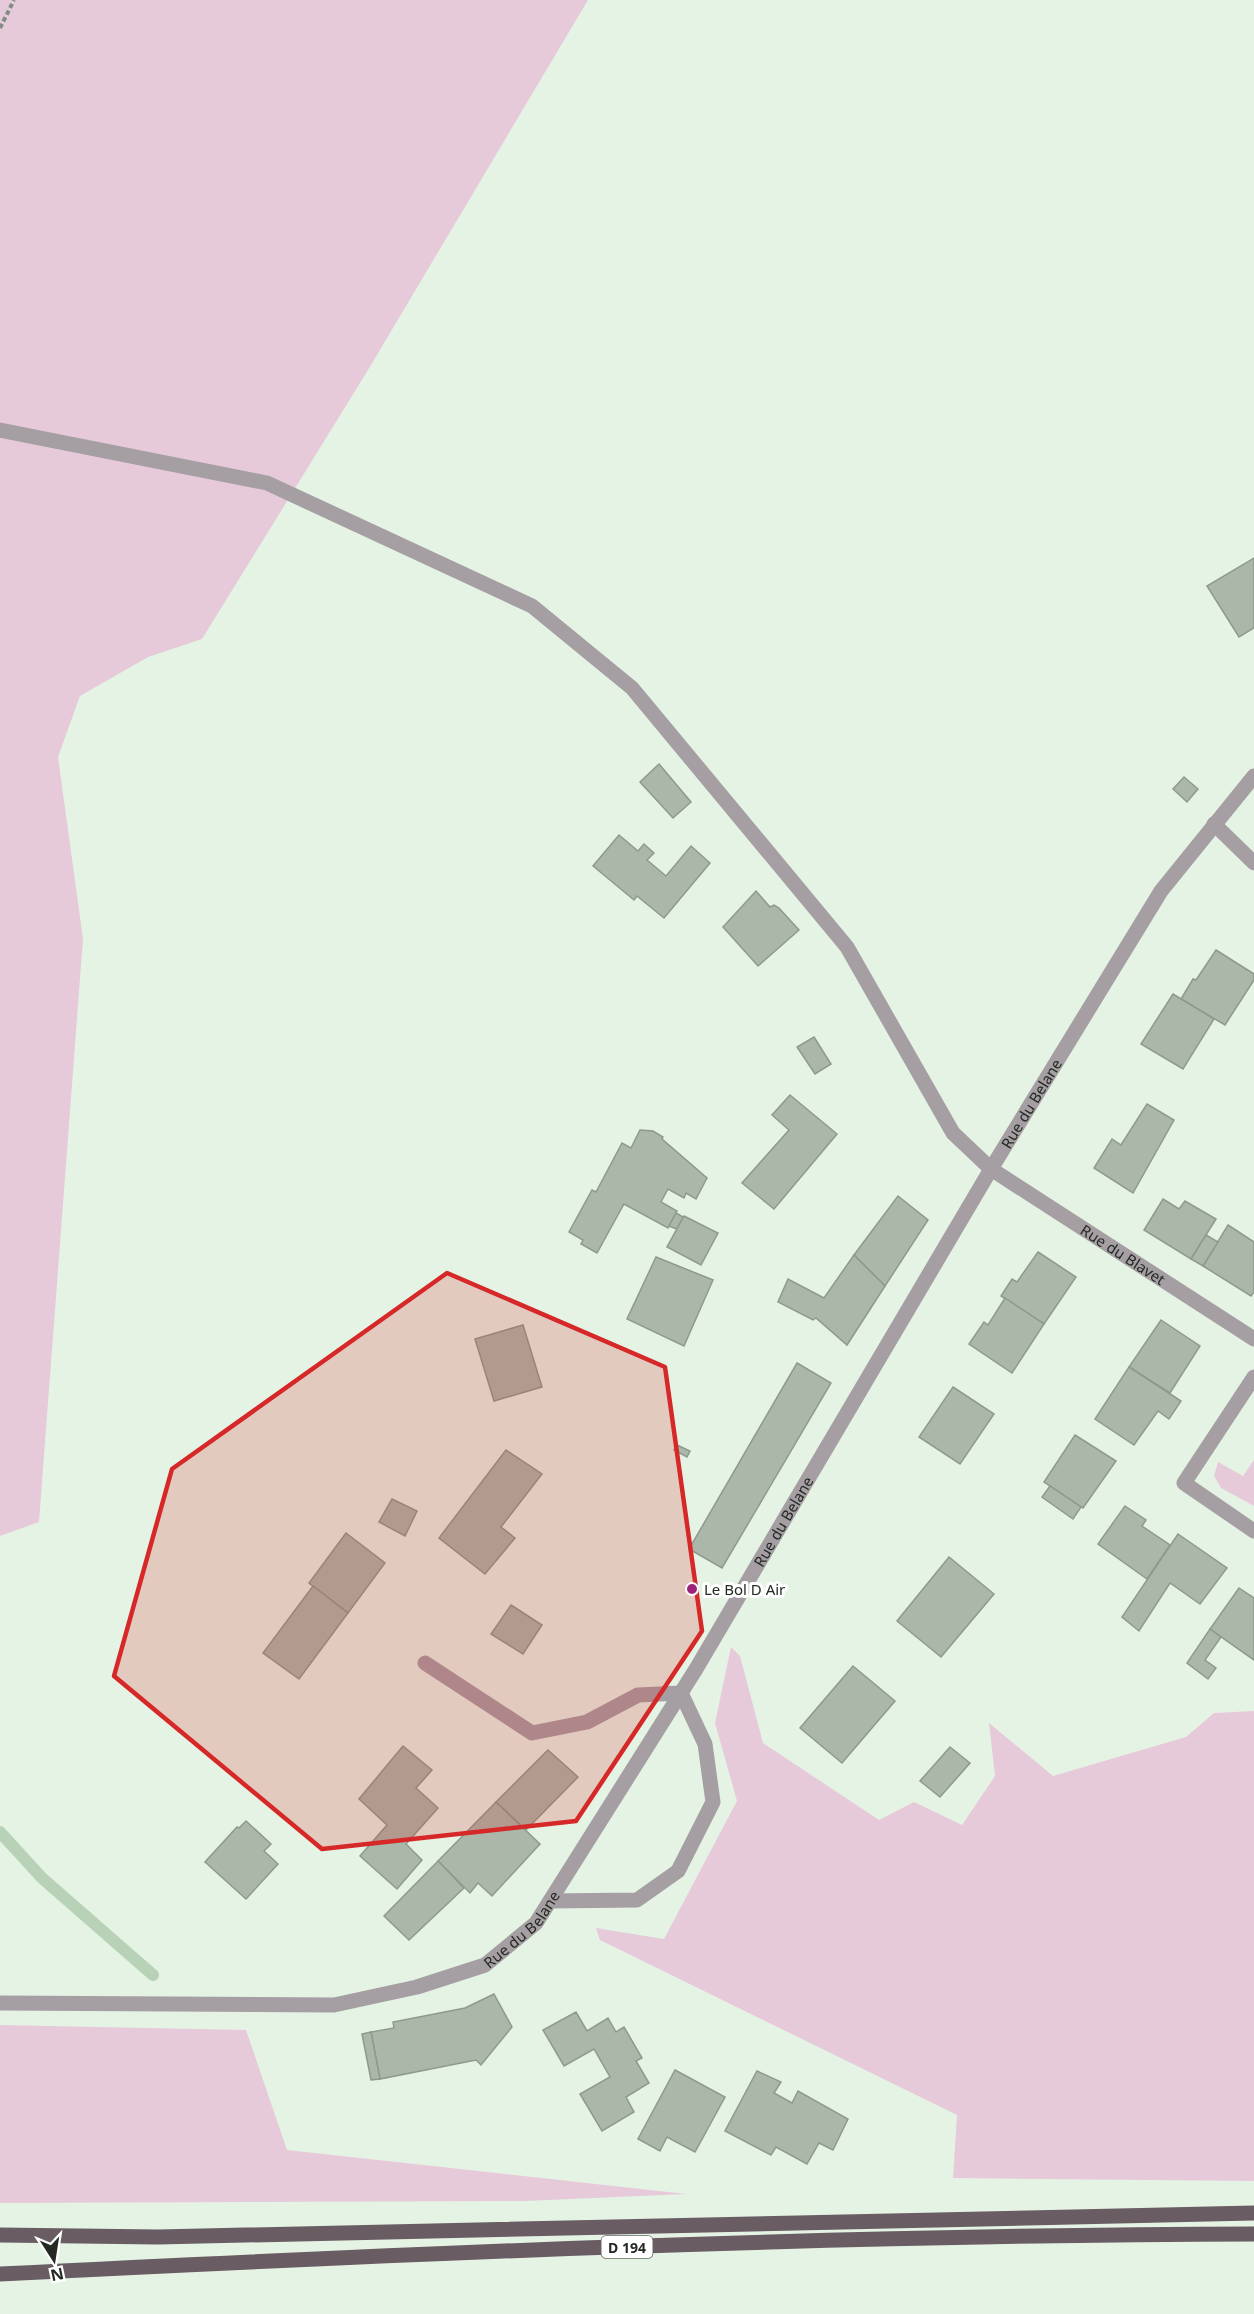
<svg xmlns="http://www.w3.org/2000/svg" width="1254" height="2314" viewBox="0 0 1254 2314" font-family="'Noto Sans',sans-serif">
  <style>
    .green { fill: #e6cada }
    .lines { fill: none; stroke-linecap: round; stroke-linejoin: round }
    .stream { stroke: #b7d2b6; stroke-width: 12 }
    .building { fill: #aab7a9; stroke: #8d9a8d; stroke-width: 1.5 }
    .path { stroke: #828c82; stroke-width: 4; stroke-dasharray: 4.5 3; stroke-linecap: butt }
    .minor { stroke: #a59ea2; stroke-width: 15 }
    .major { stroke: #695c63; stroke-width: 15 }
    .marked { fill: #d62828; fill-opacity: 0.2; stroke: #d62828; stroke-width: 4.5; stroke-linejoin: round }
    .poi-dot { fill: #9d237a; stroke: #fff; stroke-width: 2 }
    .labels { text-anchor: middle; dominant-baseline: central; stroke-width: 6; stroke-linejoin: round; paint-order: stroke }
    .shield { fill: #fff; stroke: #666966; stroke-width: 1.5 }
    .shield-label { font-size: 14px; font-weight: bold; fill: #242924 }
    .street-label { font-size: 15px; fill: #242924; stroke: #fff }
    .poi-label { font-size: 15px; fill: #242924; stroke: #fff; text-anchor: start }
  </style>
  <rect width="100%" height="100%" fill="#e5f3e5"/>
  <g class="green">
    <path d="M0 0H588L368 370 202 639 148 657 80 696 58 757 83 939 39 1522 0 1536Z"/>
    <path d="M1254 1460V1506L1221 1488 1214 1476 1218 1462 1243 1476Z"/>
    <path d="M731 1647 740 1656 763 1743 879 1820 914 1802 962 1825 995 1776 989 1723 1053 1776 1186 1737 1214 1713 1254 1711V2181L953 2178 957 2115 600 1940 596 1928 664 1939 737 1801 715 1723Z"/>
    <path d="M0 2025 246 2030 287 2150 686 2194 525 2201 0 2203Z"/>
  </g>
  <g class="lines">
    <path class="stream" d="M0 1832 42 1878 153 1975"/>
  </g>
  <g class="building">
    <path d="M1254 558V628L1239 637 1207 586Z"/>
    <path d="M659 764 691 802 673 818 640 782Z"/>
    <path d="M1184 777 1198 789 1187 802 1173 789Z"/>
    <path d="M619 835 638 851 644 844 654 853 647 860 666 876 691 846 710 863 664 918 637 896 634 900 593 866Z"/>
    <path d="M756 891 770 907 774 905 779 908 799 930 758 966 723 927Z"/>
    <path d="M1216 950 1254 974V980L1225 1025 1181 999 1193 979 1196 980Z"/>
    <path d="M1173 994 1214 1019 1183 1069 1141 1044Z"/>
    <path d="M814 1037 831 1064 815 1074 797 1047Z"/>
    <path d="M790 1095 837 1134 774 1209 742 1183 789 1130 772 1115Z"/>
    <path d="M1147 1104 1174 1120 1133 1193 1094 1168 1112 1139 1121 1145Z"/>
    <path d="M640 1130 653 1131 663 1137 662 1139 707 1178 696 1199 686 1193 684 1198 668 1189 661 1202 677 1211 668 1228 624 1204 597 1253 581 1244 583 1240 569 1232 592 1190 596 1192 622 1143 631 1148Z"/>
    <path d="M898 1196 928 1220 885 1286 854 1255Z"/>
    <path d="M1163 1199 1179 1209 1185 1201 1216 1219 1191 1259 1144 1230Z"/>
    <path d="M676 1213 683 1217 677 1229 669 1226Z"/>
    <path d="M684 1216 718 1233 701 1265 667 1247Z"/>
    <path d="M1228 1225 1254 1242V1292L1251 1296 1203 1266Z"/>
    <path d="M1206 1235 1218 1242 1203 1266 1191 1259Z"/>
    <path d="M1038 1252 1076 1277 1044 1324 1001 1296 1012 1279 1017 1282Z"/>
    <path d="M854 1255 885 1286 847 1345 816 1318 813 1320 778 1302 788 1279 824 1298Z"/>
    <path d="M656 1257 713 1280 684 1346 627 1319Z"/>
    <path d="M1005 1298 1044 1324 1012 1373 969 1344 984 1322 988 1325Z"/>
    <path d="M1161 1320 1200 1346 1170 1393 1129 1367Z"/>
    <path d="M523 1325 542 1387 494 1401 475 1339Z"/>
    <path d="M797 1363 831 1383 722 1568 689 1549Z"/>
    <path d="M1129 1367 1181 1401 1169 1419 1158 1411 1134 1445 1095 1419Z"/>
    <path d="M953 1387 994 1414 960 1464 919 1437Z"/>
    <path d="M1075 1435 1116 1461 1083 1508 1044 1482Z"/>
    <path d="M677 1445 690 1451 687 1457 674 1450Z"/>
    <path d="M506 1450 542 1474 501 1527 515 1538 485 1574 439 1538Z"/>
    <path d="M1050 1486 1081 1507 1073 1519 1042 1497Z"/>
    <path d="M392 1499 417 1511 405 1536 379 1522Z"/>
    <path d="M1125 1506 1146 1520 1142 1526 1170 1545 1147 1579 1098 1544Z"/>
    <path d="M346 1533 385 1563 348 1613 309 1583Z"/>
    <path d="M1178 1534 1227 1568 1200 1604 1170 1583 1139 1631 1122 1617Z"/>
    <path d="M949 1557 994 1594 941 1657 897 1621Z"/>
    <path d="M313 1586 348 1613 299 1679 263 1653Z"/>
    <path d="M1239 1588 1254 1598V1660L1210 1629Z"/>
    <path d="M511 1605 542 1625 523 1654 491 1634Z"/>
    <path d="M1210 1629 1221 1637 1205 1660 1216 1668 1208 1679 1187 1663Z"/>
    <path d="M853 1666 895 1701 842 1763 800 1728Z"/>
    <path d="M403 1746 432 1770 416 1788 438 1808 406 1844 422 1860 397 1889 360 1856 387 1825 359 1799Z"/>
    <path d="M950 1747 970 1763 940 1797 920 1781Z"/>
    <path d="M548 1750 578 1777 526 1830 496 1802Z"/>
    <path d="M496 1802 540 1844 492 1896 478 1883 470 1893 438 1861Z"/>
    <path d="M246 1821 271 1844 264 1851 278 1864 246 1899 205 1862 237 1827 239 1828Z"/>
    <path d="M438 1861 464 1888 409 1940 384 1916Z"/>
    <path d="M494 1994 512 2027 481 2065 476 2060 380 2079 371 2032 394 2028 393 2022 465 2008Z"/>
    <path d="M576 2012 587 2031 608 2018 616 2032 624 2027 642 2058 636 2061 649 2083 626 2097 634 2112 602 2131 580 2094 610 2077 594 2049 564 2066 543 2030Z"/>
    <path d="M371 2032 380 2079 371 2080 362 2034Z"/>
    <path d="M675 2070 725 2097 695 2152 667 2137 660 2151 638 2139Z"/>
    <path d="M757 2071 781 2082 774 2093 792 2103 798 2091 848 2119 833 2150 819 2143 807 2164 776 2147 771 2155 725 2131Z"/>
  </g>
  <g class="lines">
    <path class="path" d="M0 28 14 0"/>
    <g class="minor">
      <path id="s1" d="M0 430 267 483 532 606 632 688 847 947 953 1133 991 1169 1254 1339"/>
      <path d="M1214 824 1254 863"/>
      <path d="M1254 1377 1184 1483 1254 1531"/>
      <path d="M425 1663 532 1733 587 1722 638 1695 681 1693 705 1744 713 1802 678 1871 637 1900 550 1901"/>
      <path id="s2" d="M0 2003 334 2005 417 1987 485 1965 536 1923 696 1669 991 1169 1161 891 1254 776"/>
    </g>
    <g class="major">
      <path d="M0 2235 158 2237 1254 2213"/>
      <path d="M0 2274C418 2253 836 2235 1254 2234"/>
    </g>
  </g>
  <path class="marked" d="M447 1273 665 1367 702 1631 576 1821 322 1849 114 1676 172 1469Z"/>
  <circle class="poi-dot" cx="692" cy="1589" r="6"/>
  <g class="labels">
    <rect class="shield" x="601.5" y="2236" width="51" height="22" rx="4.5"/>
    <g class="shield-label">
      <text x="627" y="2247">D 194</text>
    </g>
    <g class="street-label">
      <text stroke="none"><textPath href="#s2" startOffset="1514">Rue du Belane</textPath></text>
      <text stroke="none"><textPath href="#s1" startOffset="1454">Rue du Blavet</textPath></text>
      <text stroke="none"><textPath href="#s2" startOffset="1028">Rue du Belane</textPath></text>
      <text stroke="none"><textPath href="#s2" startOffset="542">Rue du Belane</textPath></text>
    </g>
    <g class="poi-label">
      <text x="704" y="1589">Le Bol D Air</text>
    </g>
  </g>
  <g transform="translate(54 2260) rotate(168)" stroke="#ffffff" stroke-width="4.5" paint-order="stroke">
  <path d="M0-4.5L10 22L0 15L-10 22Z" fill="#242924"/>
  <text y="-9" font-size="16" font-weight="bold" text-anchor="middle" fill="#242924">N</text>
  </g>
</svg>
